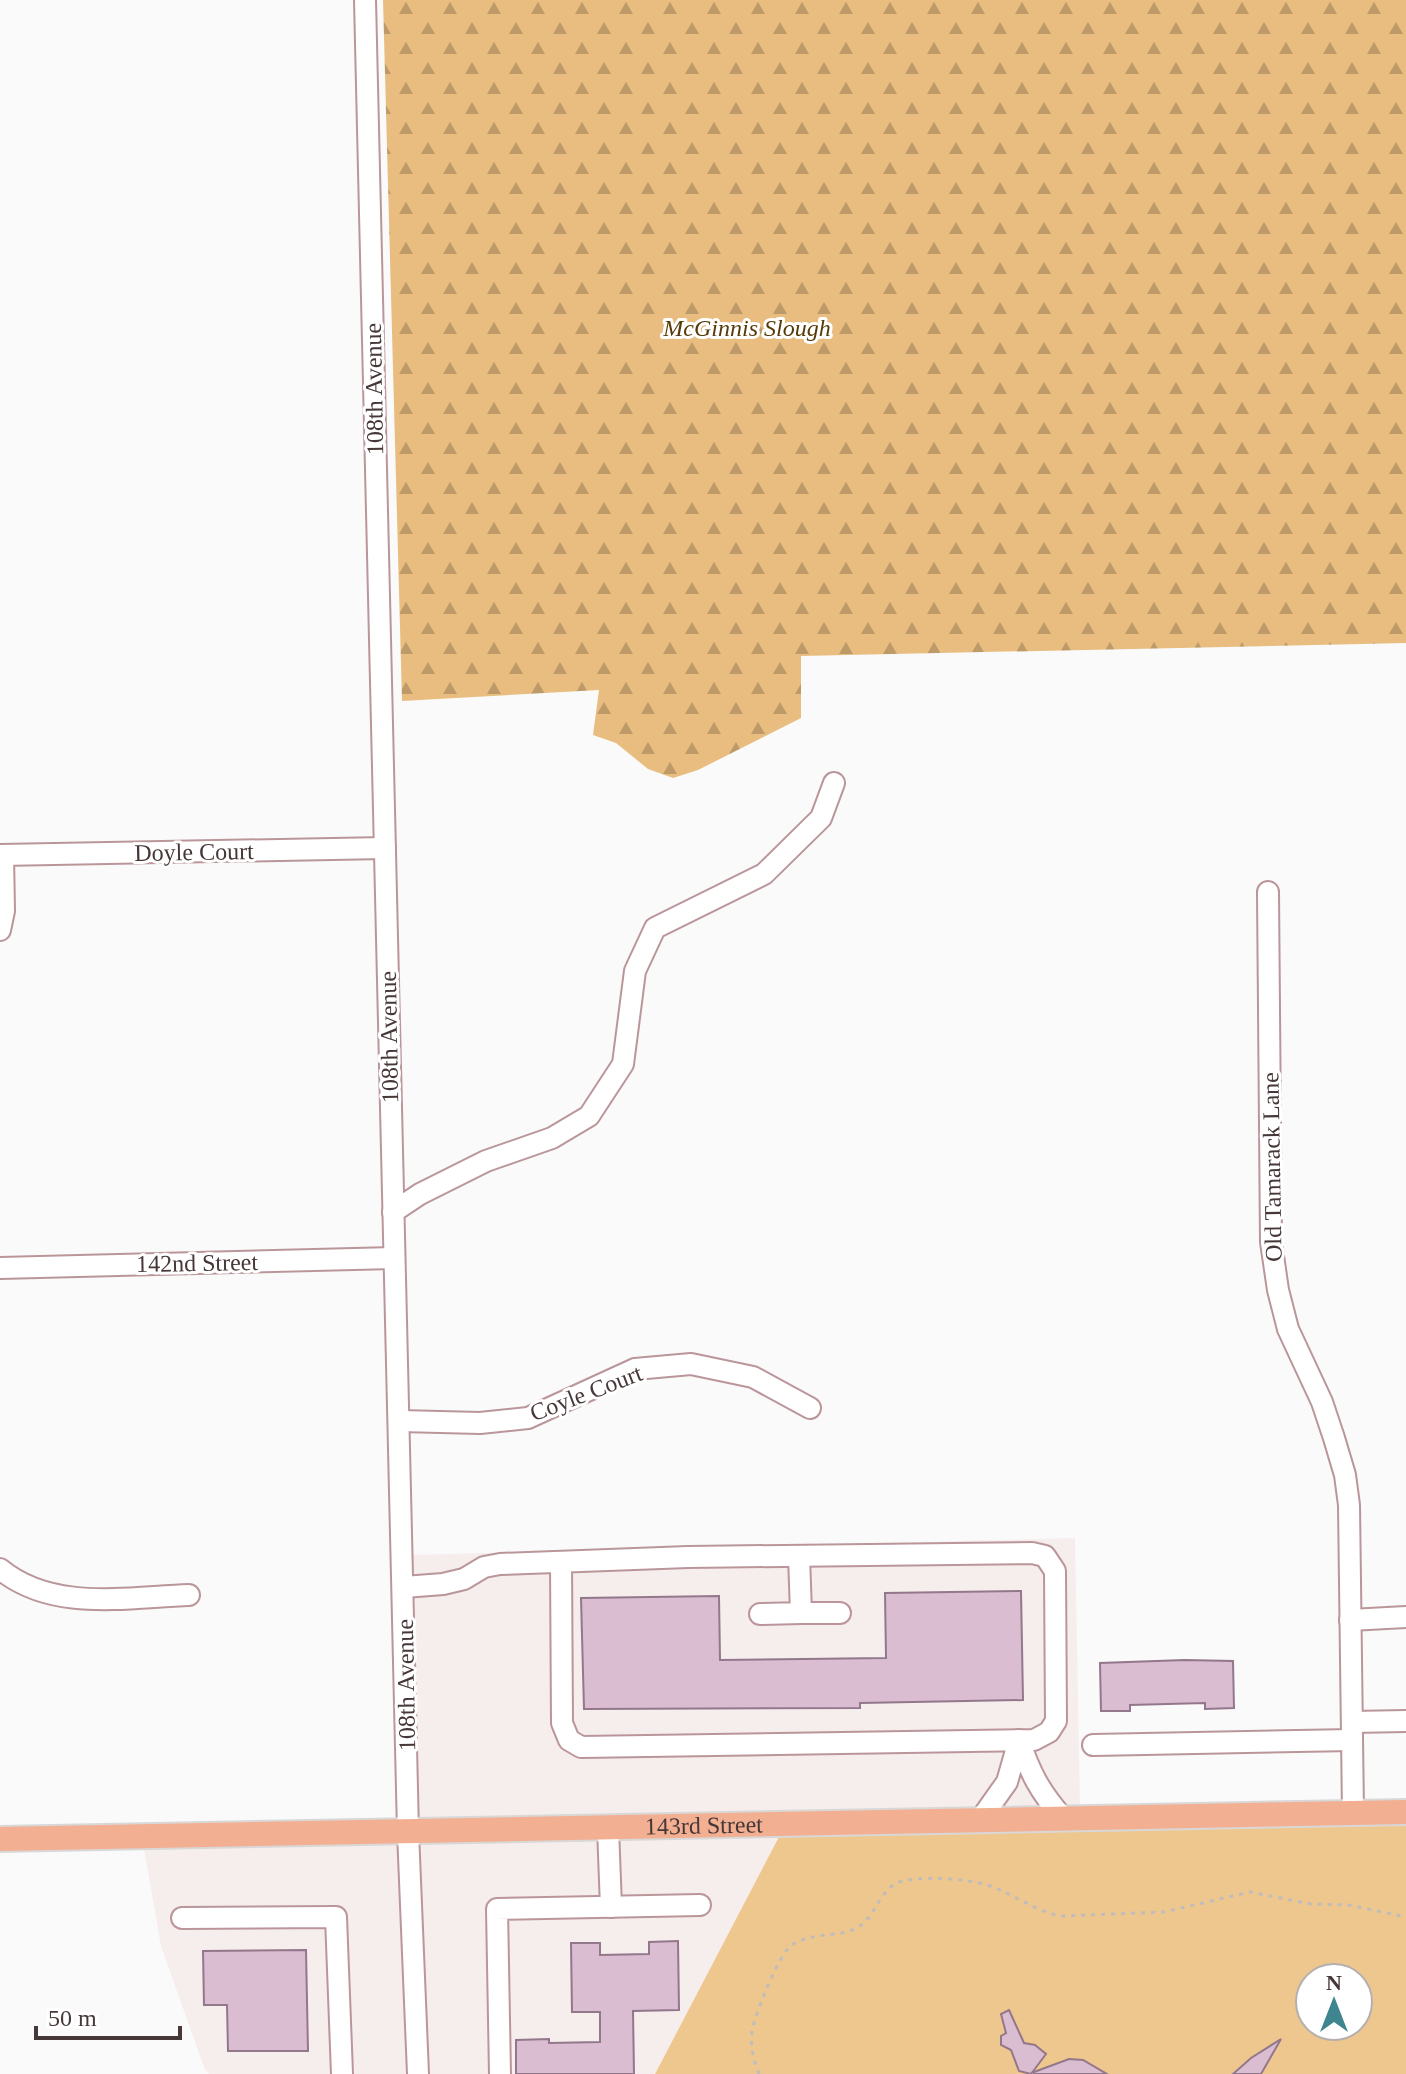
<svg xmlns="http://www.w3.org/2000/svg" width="1406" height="2074" viewBox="0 0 1406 2074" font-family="Georgia,serif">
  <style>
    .built { fill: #f6eded }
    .green { fill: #eec78e; fill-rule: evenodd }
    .forest { fill: url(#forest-firs) }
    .building { fill: #dbbdd1; stroke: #93778a; stroke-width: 2 }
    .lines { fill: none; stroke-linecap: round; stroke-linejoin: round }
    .minor-casing { stroke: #ba969a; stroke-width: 24 }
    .major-casing { stroke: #dad7d7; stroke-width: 28 }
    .path { stroke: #c1bcbc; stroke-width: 3; stroke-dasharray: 4 6; stroke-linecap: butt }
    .minor { stroke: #fff; stroke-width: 20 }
    .major { stroke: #f2af91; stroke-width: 24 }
    .labels { text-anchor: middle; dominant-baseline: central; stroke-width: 6; stroke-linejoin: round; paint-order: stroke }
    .park-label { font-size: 24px; font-style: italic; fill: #573a07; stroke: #fff }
    .street-label { font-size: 24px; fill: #463738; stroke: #fff }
  </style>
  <defs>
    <pattern id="forest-firs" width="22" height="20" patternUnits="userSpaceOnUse" patternTransform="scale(2)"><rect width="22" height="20" fill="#e8bd7f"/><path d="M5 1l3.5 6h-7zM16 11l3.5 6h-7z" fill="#be9a69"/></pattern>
  </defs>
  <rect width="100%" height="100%" fill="#fafafa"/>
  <g class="built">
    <path d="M1075 1538 1080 1809 414 1824 409 1555Z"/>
    <path d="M782 1831 655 2074H425L415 1838Z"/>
    <path d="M401 1838 411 2074H209L205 2070 161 1946 143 1843Z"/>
  </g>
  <path class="green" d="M1406 1821V2074H655L782 1831ZM1310 1978H1358V2026H1310Z"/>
  <path class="forest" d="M383 0H1406V643L801 656V718L698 770 673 778 648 769 616 743 593 735 599 690 402 701Z"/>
  <g class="building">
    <path d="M1021 1591 1023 1700 860 1703V1708L584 1709 581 1598 719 1596 720 1660 886 1658 885 1593Z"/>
    <path d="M1185 1660 1233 1661 1234 1708 1205 1709V1703L1130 1705V1711H1101L1100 1663Z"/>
    <path d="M678 1941 679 2010 633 2011 634 2074H516V2040L549 2039V2043L600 2042V2012H572L571 1943H600V1955L649 1954V1942Z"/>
    <path d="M306 1950 308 2051H228L227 2005H204L203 1951Z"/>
    <path d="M1009 2010 1024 2043 1035 2045 1046 2054 1031 2074 1019 2071 1011 2050 1001 2045V2036L1006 2033 1001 2014Z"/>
    <path d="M1281 2039 1261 2074H1233L1251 2058Z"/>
    <path d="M1069 2059 1083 2060 1107 2074H1034V2072Z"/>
  </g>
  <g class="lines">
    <g class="minor-casing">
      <g id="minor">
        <path d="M365 0 408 1832 418 2074"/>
        <path d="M0 855 385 848"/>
        <path d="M1268 892 1271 1242 1278 1290 1288 1329 1322 1402 1334 1438 1345 1475 1349 1505 1353 1813"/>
        <path d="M0 930 4 911 3 855"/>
        <path d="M393 1212 420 1194 486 1161 552 1138 589 1116 623 1064 635 971 655 928 764 874 821 818 834 783"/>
        <path d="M0 1268 394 1258"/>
        <path d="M400 1421 480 1423 528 1418 635 1369 691 1364 753 1377 810 1408"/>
        <path d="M0 1569C52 1612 126 1597 189 1595"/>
        <path d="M404 1587 443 1584 464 1579 484 1567 500 1564 688 1557 1032 1553 1045 1556 1055 1571 1056 1721 1049 1732 1034 1740 581 1747 569 1740 562 1723 561 1562"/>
        <path d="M801 1613H840"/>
        <path d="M760 1614 801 1613 799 1556"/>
        <path d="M1350 1620 1406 1617"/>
        <path d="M1352 1722 1406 1721"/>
        <path d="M1093 1745 1352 1740"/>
        <path d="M980 1820 1007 1782 1019 1740C1030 1773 1040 1792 1063 1818"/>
        <path d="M608 1828 611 1907"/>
        <path d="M182 1918 336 1917 342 2074"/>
        <path d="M500 2074 497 1909 700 1905"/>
      </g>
    </g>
    <g class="major-casing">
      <g id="major">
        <path id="s1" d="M0 1839 1406 1812"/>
      </g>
    </g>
    <path class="path" d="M759 2074C754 2061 750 2047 752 2032 755 2014 778 1955 792 1945 811 1932 837 1938 857 1928 879 1915 879 1883 908 1880 935 1877 967 1878 993 1887 1016 1896 1036 1911 1060 1916L1164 1912 1250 1892 1311 1904 1349 1905 1406 1917"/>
    <use href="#minor" class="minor"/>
    <use href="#major" class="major"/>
  </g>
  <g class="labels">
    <g class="park-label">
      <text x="747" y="328">McGinnis Slough</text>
    </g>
    <g class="street-label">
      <text transform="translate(374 389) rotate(-91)">108th Avenue</text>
      <text transform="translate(194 852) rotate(-1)">Doyle Court</text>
      <text transform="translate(389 1037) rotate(-91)">108th Avenue</text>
      <text transform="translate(1272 1167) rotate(-91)">Old Tamarack Lane</text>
      <text transform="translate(197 1263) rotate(-1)">142nd Street</text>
      <text transform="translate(586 1393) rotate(-21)">Coyle Court</text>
      <text transform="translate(406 1685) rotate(-91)">108th Avenue</text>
      <text stroke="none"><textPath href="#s1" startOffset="704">143rd Street</textPath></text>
    </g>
  </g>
  <g transform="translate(1334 2002)"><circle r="38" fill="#ffffff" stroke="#b5afaf" stroke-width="2"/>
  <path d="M0-6L14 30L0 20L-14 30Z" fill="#3f858f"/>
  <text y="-12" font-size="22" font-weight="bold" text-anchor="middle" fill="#463738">N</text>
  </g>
  <path d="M36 2026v12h144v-12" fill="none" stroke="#463738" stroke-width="4"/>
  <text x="48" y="2026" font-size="24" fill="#463738" stroke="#ffffff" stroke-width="6" paint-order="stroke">50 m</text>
</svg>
